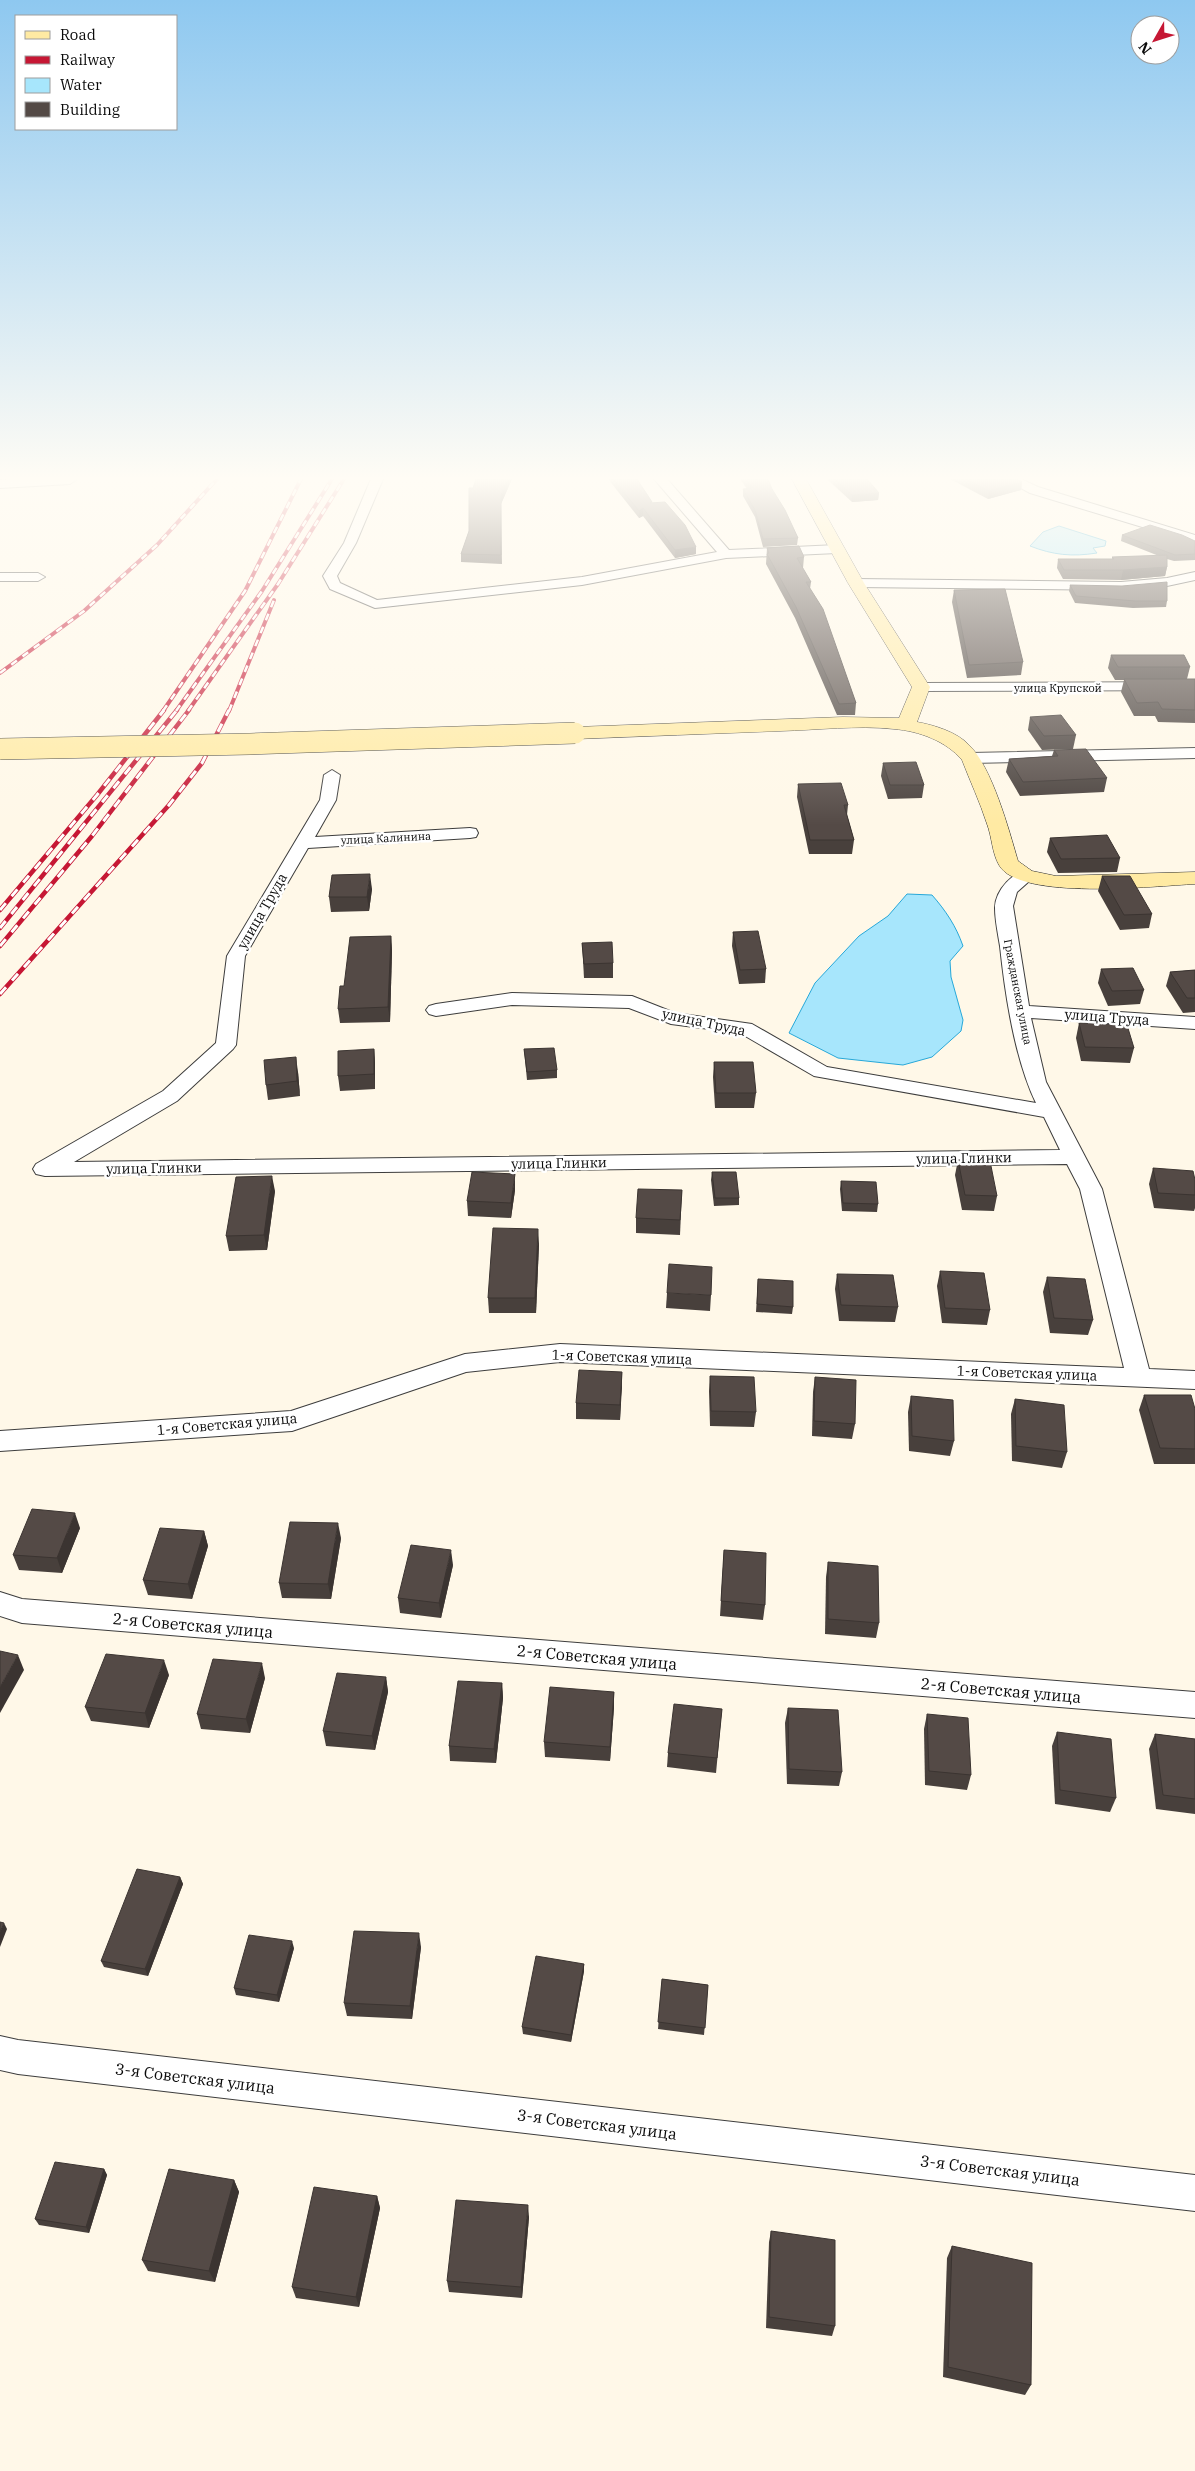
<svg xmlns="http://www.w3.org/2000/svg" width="1195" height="2471" viewBox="0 0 1195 2471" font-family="'IBM Plex Serif',serif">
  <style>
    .water { fill: #a7e6fc; stroke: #27a8d9 }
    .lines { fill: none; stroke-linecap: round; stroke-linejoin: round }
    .street-casing { stroke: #3d3d3d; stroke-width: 2 }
    .secondary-casing { stroke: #2c2c2c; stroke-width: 1 }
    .street { fill: #fff; fill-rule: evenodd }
    .secondary { fill: #ffeaa3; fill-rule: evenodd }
    .rail-far1-casing { stroke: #c61734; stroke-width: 4 }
    .rail-casing { stroke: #c61734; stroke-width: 4.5 }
    .rail-far1 { stroke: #fff; stroke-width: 2.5; stroke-dasharray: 7; stroke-linecap: butt }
    .rail { stroke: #fff; stroke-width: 3; stroke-dasharray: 9; stroke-linecap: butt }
    .secondary-bridge-casing { stroke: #2c2c2c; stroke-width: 22; stroke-linecap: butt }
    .secondary-bridge { stroke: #ffeaa3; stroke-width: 21 }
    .wall { fill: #48403c }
    .shaded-wall { fill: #3b3431 }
    .building { fill: #544a46; stroke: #3b3431 }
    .labels { text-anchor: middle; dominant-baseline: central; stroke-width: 5; stroke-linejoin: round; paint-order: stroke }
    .far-street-label { font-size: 11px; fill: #0a0a0a; stroke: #fff }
    .street-label { font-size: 14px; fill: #0a0a0a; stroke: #fff }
    .near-street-label { font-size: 16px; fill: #0a0a0a; stroke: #fff }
  </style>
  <rect width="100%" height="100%" fill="#fff8e8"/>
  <g class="water">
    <path d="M1059 526 1106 541 1105 546 1093 548 1097 553C1072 557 1053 555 1030 546L1043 532Z"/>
    <path d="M907 894 932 895C946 911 956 926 963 946L950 961 951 977 963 1020 961 1031 932 1057 903 1065 838 1058 789 1033 815 983 859 936 888 916Z"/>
  </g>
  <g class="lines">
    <g class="street-casing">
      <g id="street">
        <path d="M18 479H76V480L70 484 0 488V480Z"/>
        <path d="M371 479H383L356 543 337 576 340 583 377 600 582 577 717 552 654 479H667L729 550 837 545 843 549 837 553 726 558 582 585 375 608 330 589 323 576 344 543Z"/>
        <path d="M1004 479H1021L1038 487 1195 535V543L1030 493Z"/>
        <path d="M1195 572V580L1167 586 1121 590 856 587 849 583 856 579 1121 582 1167 578Z"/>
        <path d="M0 573H38L45 577 38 581H0Z"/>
        <path d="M1195 682V690L921 691 914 687 921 683Z"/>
        <path d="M1195 748V758L971 763 963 758 971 753Z"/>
        <path d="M332 770 340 775 336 800 315 837 470 828 476 829 478 833 476 837 470 838 308 848 245 956 236 1045 233 1049 177 1101 74 1162 1060 1150 1044 1117 814 1076 740 1033 671 1024 629 1008 512 1005 436 1016 429 1014 426 1010 429 1006 436 1004 512 993 632 996 675 1013 752 1024 827 1067 1036 1103C1015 1060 1005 994 1000 946 998 934 995 920 995 908 995 891 1014 868 1032 872L1035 876 1017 892 1013 906 1029 1006 1195 1017V1029L1031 1018 1046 1082 1102 1189 1149 1369 1195 1371V1389L560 1362 466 1372 292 1431 0 1451V1431L291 1411 465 1354 560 1344 1124 1368 1080 1189 1067 1164 45 1176 36 1174 33 1169 36 1164 163 1091 216 1043 227 956 320 800 324 775Z"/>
        <path d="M0 1592 22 1599 1195 1692V1718L22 1623 0 1616Z"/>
        <path d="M0 2036 18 2040 1195 2175V2211L18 2074 0 2070Z"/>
      </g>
    </g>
    <g class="secondary-casing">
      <path id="secondary" d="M792 479H806L864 583 930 687 917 722C934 725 957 732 969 745 992 767 1009 830 1018 861L1032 871 1056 876 1195 872V884C1155 886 1019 901 999 865 992 853 992 837 987 824 980 802 970 781 962 760 946 741 919 731 894 729 857 725 818 730 780 731 712 734 643 736 575 739L568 737 566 733 568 729 575 727 843 717 899 718 912 687 848 583Z"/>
    </g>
    <use href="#street" class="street"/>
    <use href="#secondary" class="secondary"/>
    <g class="rail-far1-casing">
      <g id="rail-far1">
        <path d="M0 673 84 611 157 545 217 479"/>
        <path d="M163 711 245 591 301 479"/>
        <path d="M176 711 262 591 332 479"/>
        <path d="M188 711 278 584 344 479"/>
        <path d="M229 711 274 600"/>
      </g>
    </g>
    <g class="rail-casing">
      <g id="rail">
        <path d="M0 910 97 795 164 710"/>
        <path d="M0 928 177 710"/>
        <path d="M0 946 92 836 189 710"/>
        <path d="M0 994 169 805 202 763 229 710"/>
      </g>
    </g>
    <use href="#rail-far1" class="rail-far1"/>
    <use href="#rail" class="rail"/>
    <g class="secondary-bridge-casing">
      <path id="secondary-bridge" d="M0 749 250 744 575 733"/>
    </g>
    <use href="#secondary-bridge" class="secondary-bridge"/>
  </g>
  <g class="wall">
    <path d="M476 479H512L501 504 502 564 461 562V554L469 531 473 488Z"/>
    <path d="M608 479H637L652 503 696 554 675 558 643 516 639 518Z"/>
    <path d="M740 479H768L772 489 798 538 797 545 763 547 755 517 743 496V489H747Z"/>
    <path d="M827 479H867L879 493 878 500 852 502Z"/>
    <path d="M950 479H1017L1022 482 1021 490 988 499Z"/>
    <path d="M1122 535 1195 541V560L1174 561 1167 559V567L1165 576 1121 580 1063 579 1057 568 1058 559H1112V557L1159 556 1121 541Z"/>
    <path d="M767 548 804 557 803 568H802L811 582 810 589 856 703 855 715H837L795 618 766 564Z"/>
    <path d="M1070 585 1167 601 1166 607 1133 608 1075 603 1069 591Z"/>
    <path d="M954 590 1023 662 1021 675 967 678 952 602Z"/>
    <path d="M1111 655 1190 667 1187 679H1195V723L1158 722 1155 716H1134L1121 692 1124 680H1115L1108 668Z"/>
    <path d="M1030 717 1076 735 1073 749 1042 750 1028 730Z"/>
    <path d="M1054 750 1107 778 1104 792 1020 796 1006 772 1009 759 1052 756Z"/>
    <path d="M883 763 924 785 922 798 888 799 881 776Z"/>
    <path d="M798 784 848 805 847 815 854 840 852 854H809L797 797Z"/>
    <path d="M1050 838 1120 858 1117 872 1058 873 1047 852Z"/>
    <path d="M1102 876 1152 914 1149 928 1120 930 1098 891Z"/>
    <path d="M372 889 369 911 331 912 329 897Z"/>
    <path d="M733 932 766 969 765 983 739 984 732 946Z"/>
    <path d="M391 936 392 951 390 1022 340 1023 338 1009 344 986Z"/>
    <path d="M582 943 613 963V978H584Z"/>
    <path d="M1101 969 1144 990 1140 1004 1108 1006 1098 983Z"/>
    <path d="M1195 970V1012L1183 1013 1166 986 1170 972Z"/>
    <path d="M1079 1023 1134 1048 1130 1063 1081 1061 1076 1038Z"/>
    <path d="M374 1049 375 1064V1089L340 1091 338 1076Z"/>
    <path d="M524 1049 557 1070V1078L527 1080Z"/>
    <path d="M714 1062 756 1093 754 1108H715L713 1077Z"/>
    <path d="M298 1072 300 1096 268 1100 266 1085Z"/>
    <path d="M958 1160 997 1196 994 1211 962 1210 955 1175Z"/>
    <path d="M1153 1168 1195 1180V1208L1194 1211 1154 1208 1149 1184Z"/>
    <path d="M712 1172 739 1198V1205L714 1206 711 1180Z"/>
    <path d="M841 1181 878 1204 877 1212 842 1211 840 1189Z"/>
    <path d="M515 1190 511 1218 468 1216 467 1201Z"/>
    <path d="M682 1190 680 1235 636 1233V1218Z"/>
    <path d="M275 1191 267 1250 229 1251 226 1236Z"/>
    <path d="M539 1244 536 1313H489L488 1298Z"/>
    <path d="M940 1271 990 1310 987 1325 942 1323 937 1286Z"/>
    <path d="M837 1274 898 1307 895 1322 839 1321 835 1289Z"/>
    <path d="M1047 1277 1093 1320 1088 1335 1050 1333 1043 1292Z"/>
    <path d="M758 1279 793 1307 792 1314 756 1312Z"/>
    <path d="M667 1293 711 1295 710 1311 666 1308Z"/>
    <path d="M622 1372 620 1420 576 1419V1403Z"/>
    <path d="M710 1376 756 1412 754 1427 710 1426 709 1391Z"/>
    <path d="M815 1377 855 1424 852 1439 812 1436 813 1392Z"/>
    <path d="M1144 1395 1195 1409V1464H1154L1139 1410Z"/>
    <path d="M911 1396 954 1441 950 1456 909 1451 908 1412Z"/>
    <path d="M1015 1399 1067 1452 1062 1468 1012 1461 1011 1414Z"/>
    <path d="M80 1528 62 1573 19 1570 13 1555Z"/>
    <path d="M204 1531 208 1546 192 1599 148 1595 143 1580Z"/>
    <path d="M341 1538 331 1599 282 1598 279 1583Z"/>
    <path d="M724 1550 765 1605 763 1620 720 1616Z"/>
    <path d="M828 1562 879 1623 876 1638 825 1634 826 1577Z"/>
    <path d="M453 1565 441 1618 400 1613 398 1598Z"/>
    <path d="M169 1675 149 1728 91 1721 85 1707Z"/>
    <path d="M386 1677 388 1692 375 1750 326 1746 323 1731Z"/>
    <path d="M265 1678 250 1733 201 1729 197 1714Z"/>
    <path d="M502 1683 503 1698 496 1763 450 1761 449 1746Z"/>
    <path d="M614 1692V1707L610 1761 545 1757 544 1742Z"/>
    <path d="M788 1708 842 1772 839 1786 787 1784 785 1723Z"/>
    <path d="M722 1709 716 1773 667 1767 668 1753Z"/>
    <path d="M927 1714 971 1775 967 1790 925 1785 924 1729Z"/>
    <path d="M1057 1732 1116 1798 1110 1812 1055 1804 1052 1746Z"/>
    <path d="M1155 1734 1195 1739V1814L1156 1809 1149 1749Z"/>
    <path d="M180 1877 183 1884 148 1976 104 1967 101 1961Z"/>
    <path d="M421 1947 412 2019 347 2016 344 2003Z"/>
    <path d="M294 1948 279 2002 236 1995 234 1988Z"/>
    <path d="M584 1964V1971L571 2042 523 2034 522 2027Z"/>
    <path d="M662 1979 708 1985 704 2035 658 2029Z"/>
    <path d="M104 2169 107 2175 89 2233 39 2225 35 2219Z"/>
    <path d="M234 2180 239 2192 215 2282 148 2271 142 2260Z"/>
    <path d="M377 2196 380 2208 359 2307 296 2298 292 2287Z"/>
    <path d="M529 2217 522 2298 449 2292 447 2281Z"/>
    <path d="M771 2231 835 2326 832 2336 766 2328 769 2242Z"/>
    <path d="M952 2246 1031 2385 1025 2395 943 2377 947 2258Z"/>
  </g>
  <g class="shaded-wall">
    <path d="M508 479H512L501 504 502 564 501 495Z"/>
    <path d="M1022 482 1021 490 988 499 989 491Z"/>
    <path d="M879 493 878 500 852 502V495Z"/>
    <path d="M643 508V516L639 518V511Z"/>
    <path d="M696 547V554L675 558V550Z"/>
    <path d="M1167 567 1165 576 1121 580 1123 570Z"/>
    <path d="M370 874 372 889 369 911 367 897Z"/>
    <path d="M391 936 392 951 390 1022 388 1007Z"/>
    <path d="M374 1049 375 1064V1089L374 1074Z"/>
    <path d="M296 1057 298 1072 300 1096 297 1081Z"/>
    <path d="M515 1174V1190L511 1218V1203Z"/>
    <path d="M272 1176 275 1191 267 1250 264 1235Z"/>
    <path d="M538 1229 539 1244 536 1313 535 1298Z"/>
    <path d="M622 1372V1387L620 1420V1405Z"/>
    <path d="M75 1513 80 1528 62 1573 57 1558Z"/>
    <path d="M338 1523 341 1538 331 1599 328 1584Z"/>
    <path d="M204 1531 208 1546 192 1599 188 1584Z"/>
    <path d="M451 1550 453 1565 441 1618 439 1603Z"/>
    <path d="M18 1655 24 1670 0 1713V1687Z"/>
    <path d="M164 1660 169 1675 149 1728 145 1713Z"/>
    <path d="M262 1663 265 1678 250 1733 246 1719Z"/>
    <path d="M386 1677 388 1692 375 1750 372 1736Z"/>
    <path d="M502 1683 503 1698 496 1763 494 1749Z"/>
    <path d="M614 1692V1707L610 1761V1747Z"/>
    <path d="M180 1877 183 1884 148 1976 145 1969Z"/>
    <path d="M4 1923 7 1929 0 1947V1932Z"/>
    <path d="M419 1933 421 1947 412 2019 410 2006Z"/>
    <path d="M292 1941 294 1948 279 2002 277 1995Z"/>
    <path d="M584 1964V1971L571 2042V2035Z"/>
    <path d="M104 2169 107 2175 89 2233 86 2227Z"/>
    <path d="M234 2180 239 2192 215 2282 209 2271Z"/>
    <path d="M377 2196 380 2208 359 2307 356 2297Z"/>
    <path d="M528 2205 529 2217 522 2298 521 2287Z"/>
  </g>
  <g class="building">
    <path d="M476 479H508L501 495V555L461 554 469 531V488H473Z"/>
    <path d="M613 479H637L652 502 650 503 665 502 685 525 696 547 675 550 643 508 639 511Z"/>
    <path d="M746 479H768L772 489 785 510 798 538 763 539 755 510 743 489 752 488Z"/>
    <path d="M835 479H867L879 493 852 495Z"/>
    <path d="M966 479H1017L1022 482 989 491Z"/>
    <path d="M1150 525 1182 535 1195 541V554L1175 555 1122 535Z"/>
    <path d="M799 546 804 557 797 558 811 582H806L823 609 856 703 839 704 796 607 767 554 769 553 767 548Z"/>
    <path d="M1167 555V567L1123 570H1064L1058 559H1114L1112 557Z"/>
    <path d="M1167 582V601H1135L1076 596 1070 585 1122 586Z"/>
    <path d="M1005 589 1023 662 969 665 954 590Z"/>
    <path d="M1111 655H1184L1190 667H1118Z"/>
    <path d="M1124 679H1195V710L1162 709 1158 702 1137 703Z"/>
    <path d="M1061 715 1076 735 1044 736 1030 717Z"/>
    <path d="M1086 749 1107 778 1023 782 1009 759 1058 756 1054 750Z"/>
    <path d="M916 762 924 785H890L883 763Z"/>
    <path d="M841 783 848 805H844L854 840H810L798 784Z"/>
    <path d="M1107 835 1120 858 1061 859 1050 838Z"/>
    <path d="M370 874 367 897H329L332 875Z"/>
    <path d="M1102 876H1130L1152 914 1124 915Z"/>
    <path d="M758 931 766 969 740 970 733 932Z"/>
    <path d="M391 936 388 1007 338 1009 340 986H344L350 937Z"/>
    <path d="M612 942 613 963 584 964 582 943Z"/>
    <path d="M1133 968 1144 990 1112 991 1101 969Z"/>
    <path d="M1195 970V998H1187L1170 972Z"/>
    <path d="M1079 1023 1127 1025 1134 1048 1085 1047Z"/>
    <path d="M554 1048 557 1070 527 1072 524 1049Z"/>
    <path d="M374 1049V1074L338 1076V1051Z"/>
    <path d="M296 1057 297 1081 266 1085 264 1060Z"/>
    <path d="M714 1062H753L756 1093H716Z"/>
    <path d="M958 1160 990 1161 997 1196 965 1195Z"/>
    <path d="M1153 1168 1193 1171 1195 1180V1195L1158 1193Z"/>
    <path d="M472 1172 515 1174 511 1203 467 1201Z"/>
    <path d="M712 1172H736L739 1198H715Z"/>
    <path d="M272 1176 264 1235 226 1236 236 1177Z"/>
    <path d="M841 1181 876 1182 878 1204 843 1203Z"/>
    <path d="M638 1189 682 1190 680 1220 636 1218Z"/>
    <path d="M493 1228 538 1229 535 1298H488Z"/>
    <path d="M669 1264 712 1267 711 1295 667 1293Z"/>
    <path d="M940 1271 984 1273 990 1310 945 1308Z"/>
    <path d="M837 1274 893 1275 898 1307 841 1305Z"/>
    <path d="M1047 1277 1085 1279 1093 1320 1054 1318Z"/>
    <path d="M758 1279 793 1281V1307L757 1304Z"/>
    <path d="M579 1370 622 1372 620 1405 576 1403Z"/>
    <path d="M710 1376 754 1377 756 1412 711 1411Z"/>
    <path d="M815 1377 856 1380 855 1424 814 1421Z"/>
    <path d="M1144 1395H1191L1195 1409V1449L1160 1448Z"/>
    <path d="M911 1396 953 1400 954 1441 912 1436Z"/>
    <path d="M1015 1399 1064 1405 1067 1452 1016 1446Z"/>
    <path d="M32 1509 75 1513 57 1558 13 1555Z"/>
    <path d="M290 1522 338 1523 328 1584 279 1583Z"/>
    <path d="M160 1528 204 1531 188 1584 143 1580Z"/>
    <path d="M411 1545 451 1550 439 1603 398 1598Z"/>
    <path d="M724 1550 766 1553 765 1605 721 1601Z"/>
    <path d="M828 1562 878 1566 879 1623 828 1619Z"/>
    <path d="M0 1651 18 1655 0 1687Z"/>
    <path d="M106 1654 164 1660 145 1713 85 1707Z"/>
    <path d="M213 1659 262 1663 246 1719 197 1714Z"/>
    <path d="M337 1673 386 1677 372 1736 323 1731Z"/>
    <path d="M458 1681 502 1683 494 1749 449 1746Z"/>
    <path d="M550 1687 614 1692 610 1747 544 1742Z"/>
    <path d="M674 1704 722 1709 717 1758 668 1753Z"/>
    <path d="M788 1708 838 1710 842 1772 789 1769Z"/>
    <path d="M927 1714 968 1718 971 1775 929 1771Z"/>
    <path d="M1057 1732 1111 1739 1116 1798 1060 1790Z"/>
    <path d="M1155 1734 1195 1739V1799L1163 1795Z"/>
    <path d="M137 1869 180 1877 145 1969 101 1961Z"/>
    <path d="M0 1922 4 1923 0 1932Z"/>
    <path d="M354 1931 419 1933 410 2006 344 2003Z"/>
    <path d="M249 1935 292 1941 277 1995 234 1988Z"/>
    <path d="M536 1956 584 1964 571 2035 522 2027Z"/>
    <path d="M662 1979 708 1985 705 2028 658 2022Z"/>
    <path d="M55 2162 104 2169 86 2227 35 2219Z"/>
    <path d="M169 2169 234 2180 209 2271 142 2260Z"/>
    <path d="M314 2187 377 2196 356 2297 292 2287Z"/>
    <path d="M456 2200 528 2205 521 2287 447 2281Z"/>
    <path d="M771 2231 835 2240V2326L769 2317Z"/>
    <path d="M952 2246 1032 2263 1031 2385 948 2367Z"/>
  </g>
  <linearGradient id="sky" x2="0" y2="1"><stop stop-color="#8ec8f0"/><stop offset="0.58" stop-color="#fffcf5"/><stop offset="1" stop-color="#fffcf5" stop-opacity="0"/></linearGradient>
  <rect width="1195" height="825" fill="url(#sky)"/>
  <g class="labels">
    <g class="far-street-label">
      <text x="1058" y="688">улица Крупской</text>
      <text transform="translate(386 838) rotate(-3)">улица Калинина</text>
      <text transform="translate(1018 992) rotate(79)">Гражданская улица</text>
    </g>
    <g class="street-label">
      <text transform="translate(262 911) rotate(-60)">улица Труда</text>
      <text transform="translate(1107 1017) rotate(4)">улица Труда</text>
      <text transform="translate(704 1022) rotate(12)">улица Труда</text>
      <text transform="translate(964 1158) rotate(-1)">улица Глинки</text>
      <text transform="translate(559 1163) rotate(-1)">улица Глинки</text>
      <text transform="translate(154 1168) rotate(-1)">улица Глинки</text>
      <text transform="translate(622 1357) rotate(2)">1-я Советская улица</text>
      <text transform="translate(1027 1373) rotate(2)">1-я Советская улица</text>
      <text transform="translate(227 1424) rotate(-5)">1-я Советская улица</text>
    </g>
    <g class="near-street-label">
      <text transform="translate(193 1625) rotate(5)">2-я Советская улица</text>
      <text transform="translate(597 1657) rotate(5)">2-я Советская улица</text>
      <text transform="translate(1001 1690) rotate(5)">2-я Советская улица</text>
      <text transform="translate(195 2078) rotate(7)">3-я Советская улица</text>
      <text transform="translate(597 2124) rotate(7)">3-я Советская улица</text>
      <text transform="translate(1000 2170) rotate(7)">3-я Советская улица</text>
    </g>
  </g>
  <rect x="15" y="15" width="162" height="115" fill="#ffffff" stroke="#9d9d9d"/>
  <rect x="25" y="31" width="25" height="8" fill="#ffeaa3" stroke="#9d9d9d"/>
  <text x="60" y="40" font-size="15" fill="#0a0a0a">Road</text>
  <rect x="25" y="56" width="25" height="8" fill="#c61734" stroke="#9d9d9d"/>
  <text x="60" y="65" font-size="15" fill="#0a0a0a">Railway</text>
  <rect x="25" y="78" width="25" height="15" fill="#a7e6fc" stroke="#9d9d9d"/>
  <text x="60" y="90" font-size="15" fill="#0a0a0a">Water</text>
  <rect x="25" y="102" width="25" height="15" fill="#544a46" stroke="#9d9d9d"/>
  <text x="60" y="115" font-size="15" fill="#0a0a0a">Building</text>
  <g transform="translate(1155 40) rotate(231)"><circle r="24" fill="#ffffff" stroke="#9d9d9d"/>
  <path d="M0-4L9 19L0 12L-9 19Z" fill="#c61734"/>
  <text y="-8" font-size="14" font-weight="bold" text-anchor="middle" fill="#0a0a0a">N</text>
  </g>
</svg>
